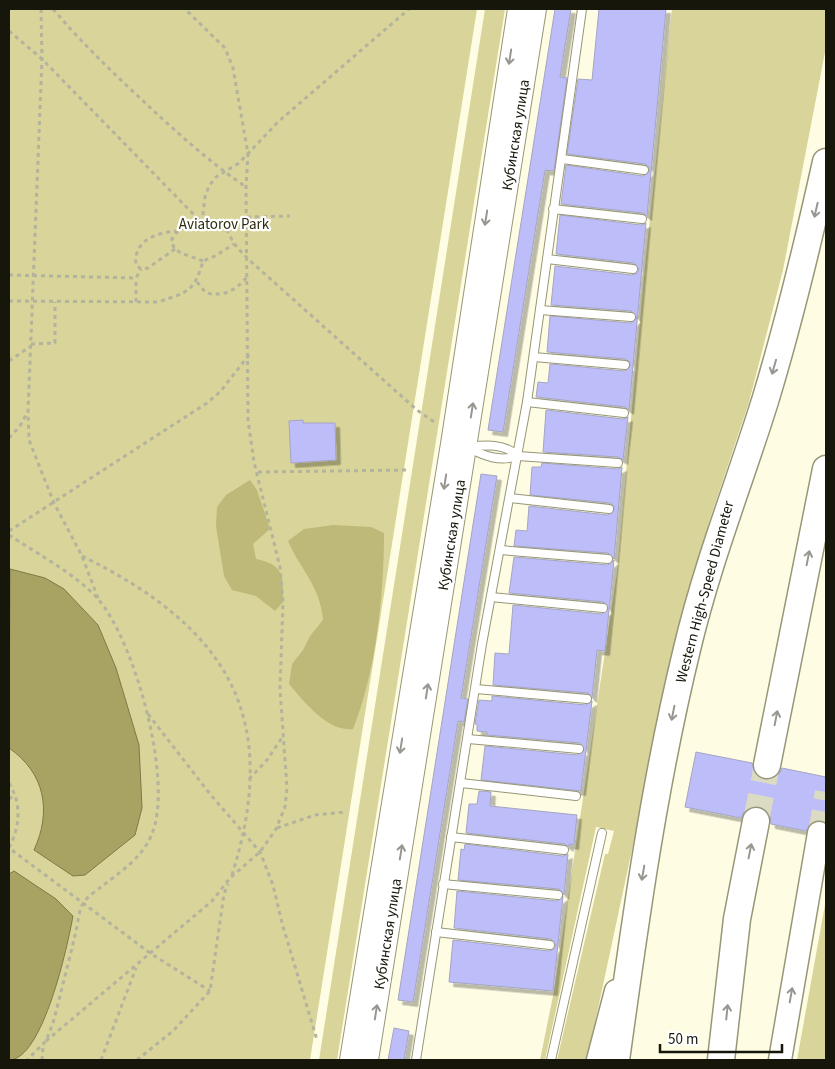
<svg xmlns="http://www.w3.org/2000/svg" width="835" height="1069" viewBox="0 0 835 1069" font-family="'Source Sans 3',sans-serif">
  <style>
    .green { fill: #d9d499 }
    .forest { fill: #beb978 }
    .water { fill: #a9a363; stroke: #7d7949 }
    .building { fill: #bcbdf9; stroke: #a4a5c3; filter: url(#shadow) }
    .lines { fill: none; stroke-linecap: round; stroke-linejoin: round }
    .primary-tunnel { stroke: #dbdac3; stroke-width: 22; stroke-dasharray: 22 11; stroke-linecap: butt }
    .motorway-tunnel { stroke: #dbdac3; stroke-width: 26; stroke-dasharray: 26 13; stroke-linecap: butt }
    .service-casing { stroke: #989678; stroke-width: 10 }
    .secondary-casing { stroke: #989678; stroke-width: 22 }
    .primary-casing { stroke: #989678; stroke-width: 25 }
    .motorway-casing { stroke: #989678; stroke-width: 29 }
    .path { stroke: #b4b39e; stroke-width: 3; stroke-dasharray: 4 4; stroke-linecap: butt }
    .service { stroke: #fff; stroke-width: 8 }
    .secondary { stroke: #fff; stroke-width: 20 }
    .primary { stroke: #fff; stroke-width: 22 }
    .motorway { stroke: #fff; stroke-width: 26 }
    .oneway { stroke: #979691 }
    .labels { text-anchor: middle; dominant-baseline: central; stroke-width: 4.5; stroke-linejoin: round; paint-order: stroke }
    .street-label { font-size: 15px; fill: #17160b; stroke: #fff }
    .park-label { font-size: 15px; fill: #2d2a0d; stroke: #fff }
  </style>
  <defs>
    <filter id="shadow"><feDropShadow dx="4.5" dy="4.5" stdDeviation="0" flood-color="#0004"/></filter>
  </defs>
  <rect width="100%" height="100%" fill="#fefde3"/>
  <g class="green">
    <path d="M9 9H477L310 1060H9Z"/>
    <path d="M485 9H505L337 1060H319Z"/>
    <path d="M672 9H826V47L783 270 749 402 710 519 676 644 587 1060H557L605 854H608L614 831 596 827 545 1060H540L554 991 617 572 645 266Z"/>
    <path d="M826 899V1060H797Z"/>
  </g>
  <g class="forest">
    <path d="M250 480 257 490 270 529 253 544 256 559C285 565 283 576 283 602L275 611 256 596 232 590 224 576 216 526 217 507 226 495Z"/>
    <path d="M333 525 371 527 384 533C384 594 376 673 353 729 327 732 304 701 289 684L292 664 303 650 310 636 323 620C320 585 301 571 288 541L304 529Z"/>
  </g>
  <g class="water">
    <path d="M10 569 45 578 64 589 98 625 116 668 139 745 142 808 135 835 85 875 73 876 34 850C52 811 45 773 9 748Z"/>
    <path d="M14 871 56 899 73 916C68 944 43 1060 9 1060V874Z"/>
  </g>
  <g class="building">
    <path d="M555 9H571L560 77 567 78 554 171 545 170 503 432 488 430Z"/>
    <path d="M599 9H666L647 216 643 213 561 204 566 165 643 176 649 171V167L645 164 567 154 578 79 592 80Z"/>
    <path d="M560 215 641 225 646 223 629 410 625 407 536 397 538 382 548 383 550 364 625 371 630 366V362L625 359 547 352 550 316 631 323 637 318 631 311 551 305 555 266 632 275 637 273 639 269 634 263 556 254Z"/>
    <path d="M546 410 623 419 628 417 623 460 618 457 543 452Z"/>
    <path d="M303 420V423H335L336 460 291 463 289 421Z"/>
    <path d="M542 463 618 469 622 467 614 559 608 553 514 546 516 530 527 531 529 506 608 515 614 510V506L610 503 530 495 532 467H541Z"/>
    <path d="M481 474 497 476 461 698 468 699 464 722 458 721 413 1002 398 1000Z"/>
    <path d="M514 557 608 565 614 560 605 651 597 650 592 698 588 693 493 685 495 653 509 654 513 605 602 614 608 609 604 602 509 593Z"/>
    <path d="M492 696 586 705 592 701 581 791 481 780 485 746 578 755 584 750 580 743 487 735V732L477 731V724H475L479 700 492 701Z"/>
    <path d="M696 752 752 763 757 776 765 780 772 779 779 774 782 768 826 777V822L814 821 806 831 771 824 770 816 766 810 759 806 751 807 744 812 741 818 685 807Z"/>
    <path d="M479 791 491 792 490 806 577 815 574 845 569 844V847L565 844 466 833 469 804H477Z"/>
    <path d="M465 844 563 856 568 854 564 895 559 889 458 880 461 849 464 850Z"/>
    <path d="M457 891 557 901 563 896 553 991 449 982 453 940 549 951 554 949 556 945 551 939 454 928Z"/>
    <path d="M394 1028 409 1031 404 1060H388Z"/>
  </g>
  <g class="lines">
    <path class="primary-tunnel" d="M819 833 826 792"/>
    <path class="motorway-tunnel" d="M756 821 767 765"/>
    <g class="service-casing">
      <g id="service">
        <path d="M562 159 644 170"/>
        <path d="M553 209 642 219"/>
        <path d="M547 259 633 269"/>
        <path d="M540 310 631 317"/>
        <path d="M534 357 625 365"/>
        <path d="M527 402 624 413"/>
        <path d="M468 447C486 445 504 443 518 456"/>
        <path d="M468 448C485 456 499 462 518 456L618 463"/>
        <path d="M510 498 609 509"/>
        <path d="M500 550 608 559"/>
        <path d="M491 597 603 608"/>
        <path d="M476 689 587 699"/>
        <path d="M468 739 579 749"/>
        <path d="M461 783 576 796"/>
        <path d="M451 837 564 850"/>
        <path d="M443 884 558 895"/>
        <path d="M436 932 550 945"/>
        <path d="M416 1060 482 644 527 402 582 9"/>
        <path d="M551 1060 602 833"/>
      </g>
    </g>
    <g class="secondary-casing">
      <g id="secondary">
        <path d="M350 1060 451 444 518 9"/>
        <path d="M368 1060 536 9"/>
      </g>
    </g>
    <g class="primary-casing">
      <g id="primary">
        <path d="M598 1060 616 991"/>
        <path d="M780 1060 819 833"/>
      </g>
    </g>
    <g class="motorway-casing">
      <g id="motorway">
        <path d="M767 765 826 469"/>
        <path d="M616 1060C635 922 654 784 687 649 707 564 739 484 765 401 789 322 808 243 826 162"/>
        <path d="M721 1060 737 919 756 821"/>
      </g>
    </g>
    <g class="path">
      <path d="M41 9 42 59 28 412 29 440 54 503 82 556 98 598"/>
      <path d="M53 9C80 41 110 70 141 99 174 130 208 161 246 187"/>
      <path d="M9 31 42 59 201 222"/>
      <path d="M247 217 290 216"/>
      <path d="M202 223 205 197 209 186 216 177 239 163 279 121 409 9"/>
      <path d="M175 249 148 268 141 269 136 265C133 240 157 233 176 231"/>
      <path d="M203 261 181 253 175 249 171 242C176 223 212 215 226 229 229 233 231 239 234 243 237 248 243 253 247 258L417 410 437 424"/>
      <path d="M9 275 136 278 141 269"/>
      <path d="M197 282 206 293C224 297 236 290 247 277"/>
      <path d="M9 301 158 302C188 292 194 292 203 261L215 256 234 244"/>
      <path d="M136 302V278"/>
      <path d="M31 344 55 343V302"/>
      <path d="M9 361 31 346"/>
      <path d="M9 438 20 426 27 413"/>
      <path d="M258 472 408 470"/>
      <path d="M9 531 207 403 220 392 249 355"/>
      <path d="M9 535C36 553 77 575 98 599 135 641 175 785 151 836 142 858 119 873 101 887 96 891 88 896 84 902 79 908 78 923 76 931 69 961 61 992 53 1023L46 1041 27 1060"/>
      <path d="M82 556C228 628 283 717 231 878"/>
      <path d="M148 714 210 794 260 852 273 885 282 923 317 1040"/>
      <path d="M249 779 267 760 283 736"/>
      <path d="M9 783C22 804 20 826 9 848L150 953 210 991"/>
      <path d="M9 799 15 795"/>
      <path d="M277 828 315 815 345 812"/>
      <path d="M46 1041 212 901 230 878 260 852 276 829 285 807 287 788 280 689 283 602 280 567 254 462 248 420 246 187 248 154 233 68 225 48 185 9"/>
      <path d="M42 1060 43 1046"/>
      <path d="M101 1060 136 968"/>
      <path d="M137 1060 173 1031 210 991 224 894 228 884"/>
    </g>
    <use href="#service" class="service"/>
    <use href="#secondary" class="secondary"/>
    <use href="#primary" class="primary"/>
    <use href="#motorway" class="motorway"/>
  </g>
  <defs><path id="oneway-shaft" d="M-6 0H5M1.5-3L5.5 0L1.5 3" fill="none" stroke-width="1.6" stroke-linecap="round" stroke-linejoin="round" transform="scale(1.25)"/></defs>
  <g class="oneway">
    <use href="#oneway-shaft" transform="translate(510 57) rotate(99)"/>
    <use href="#oneway-shaft" transform="translate(816 210) rotate(103)"/>
    <use href="#oneway-shaft" transform="translate(486 218) rotate(99)"/>
    <use href="#oneway-shaft" transform="translate(774 367) rotate(106)"/>
    <use href="#oneway-shaft" transform="translate(472 410) rotate(-81)"/>
    <use href="#oneway-shaft" transform="translate(445 482) rotate(99)"/>
    <use href="#oneway-shaft" transform="translate(808 558) rotate(-79)"/>
    <use href="#oneway-shaft" transform="translate(427 691) rotate(-81)"/>
    <use href="#oneway-shaft" transform="translate(673 713) rotate(101)"/>
    <use href="#oneway-shaft" transform="translate(776 718) rotate(-79)"/>
    <use href="#oneway-shaft" transform="translate(401 746) rotate(99)"/>
    <use href="#oneway-shaft" transform="translate(750 851) rotate(-79)"/>
    <use href="#oneway-shaft" transform="translate(401 852) rotate(-81)"/>
    <use href="#oneway-shaft" transform="translate(643 873) rotate(100)"/>
    <use href="#oneway-shaft" transform="translate(791 995) rotate(-80)"/>
    <use href="#oneway-shaft" transform="translate(376 1012) rotate(-81)"/>
    <use href="#oneway-shaft" transform="translate(727 1012) rotate(-84)"/>
  </g>
  <g class="labels">
    <g class="street-label">
      <text transform="translate(516 135) rotate(-81)">Кубинская улица</text>
      <text transform="translate(452 535) rotate(-81)">Кубинская улица</text>
      <text transform="translate(705 592) rotate(-75)">Western High-Speed Diameter</text>
      <text transform="translate(388 934) rotate(-81)">Кубинская улица</text>
    </g>
    <g class="park-label">
      <text x="224" y="224">Aviatorov Park</text>
    </g>
  </g>
  <rect width="835" height="1069" fill="none" stroke="#17160b" stroke-width="20"/>
  <path d="M660 1044v8h122v-8" fill="none" stroke="#17160b" stroke-width="2.5"/>
  <text x="668" y="1044" font-size="15" fill="#17160b" stroke="#ffffff" stroke-width="4" paint-order="stroke">50 m</text>
</svg>
